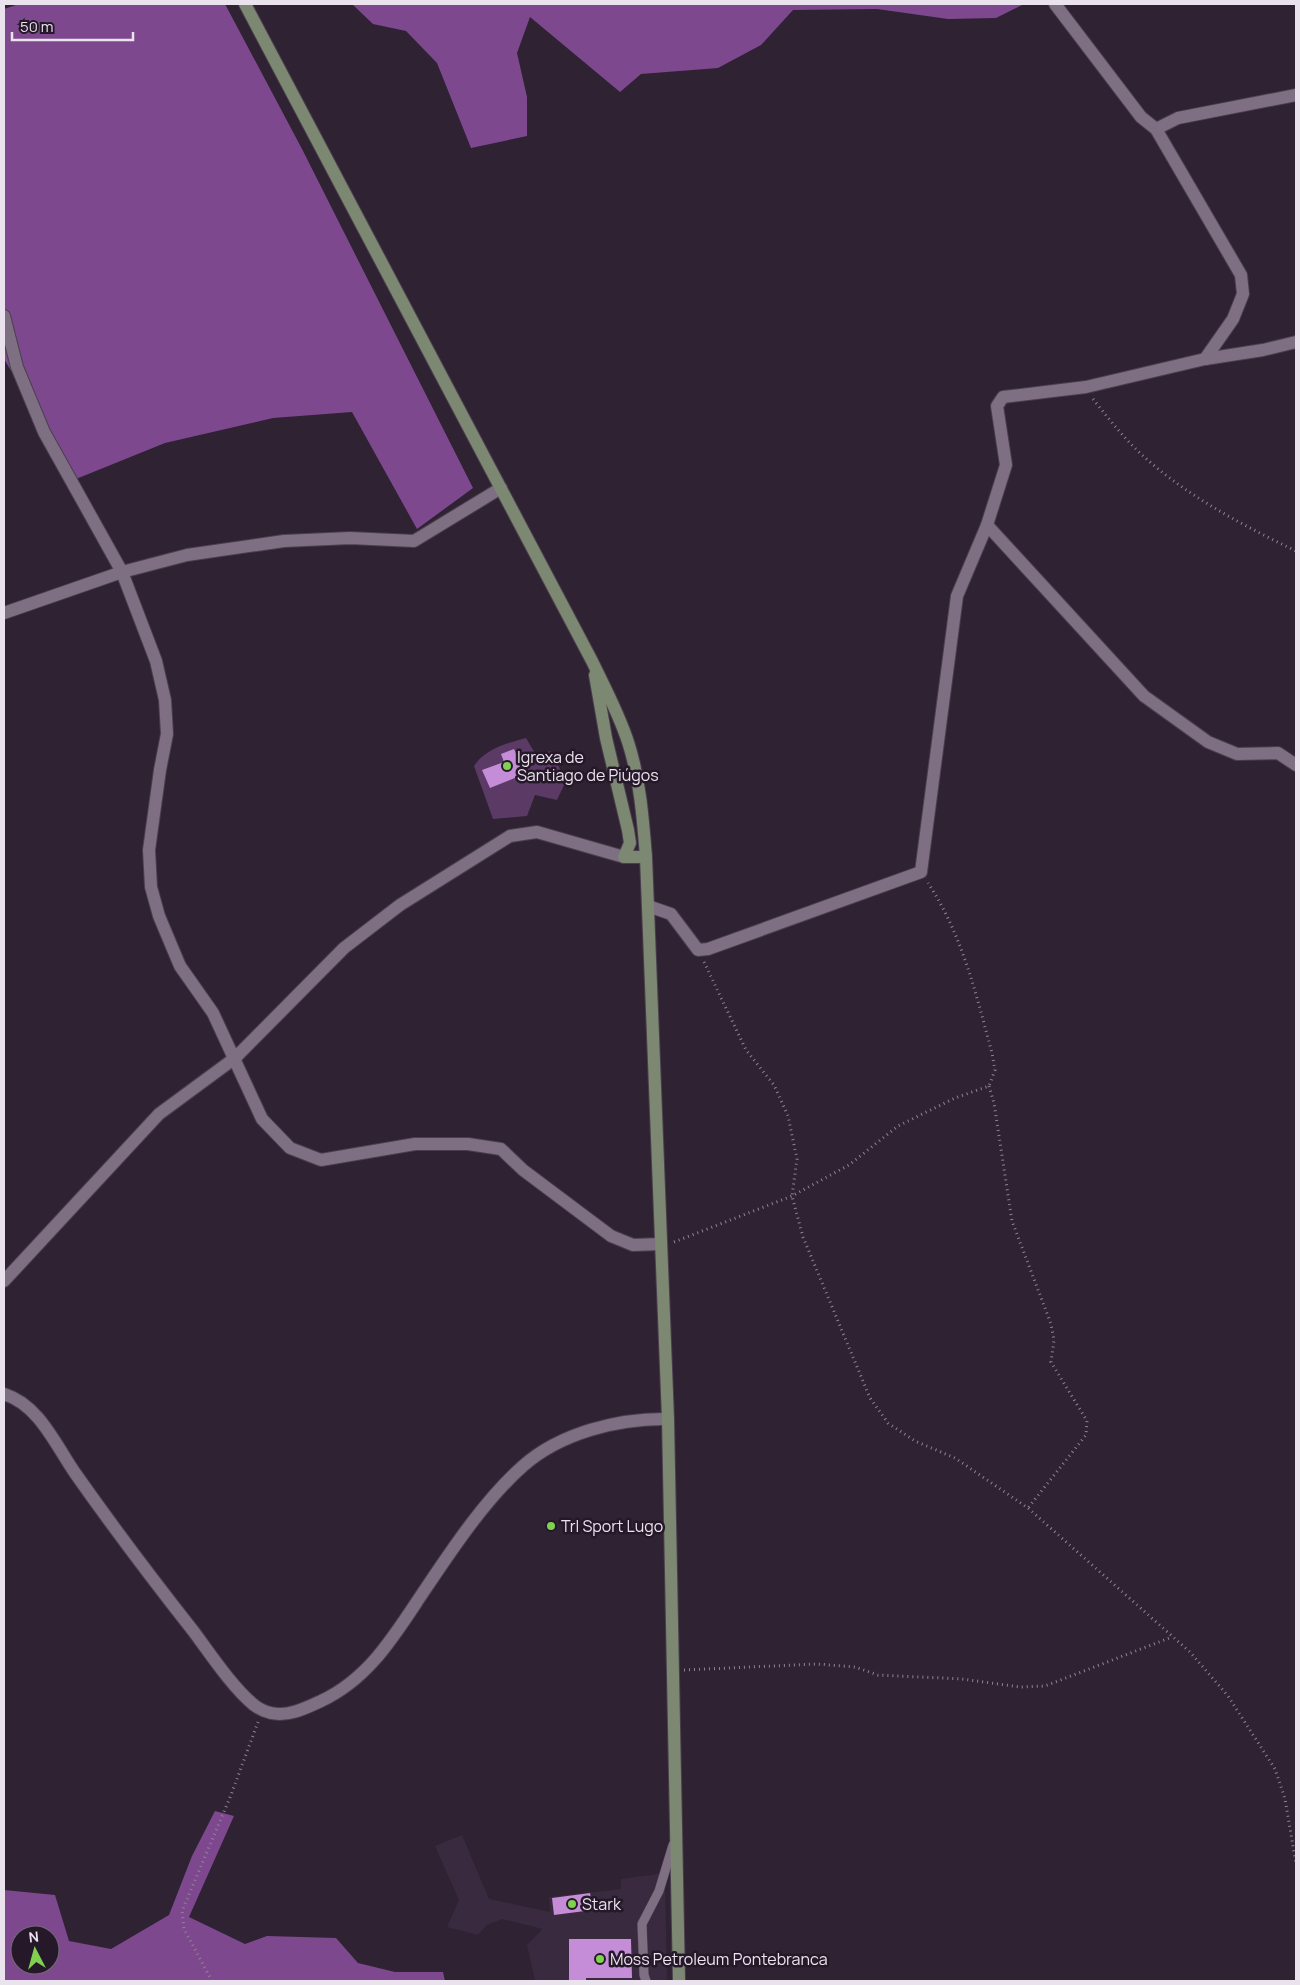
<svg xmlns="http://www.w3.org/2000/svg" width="1300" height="1985" viewBox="0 0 1300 1985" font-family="Manrope,sans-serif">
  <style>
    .built { fill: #3a2a40 }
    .green { fill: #5b3a66 }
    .forest { fill: #7e488f; fill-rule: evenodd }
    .building { fill: #c58cd7 }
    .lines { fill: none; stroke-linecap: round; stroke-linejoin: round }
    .lane-casing { stroke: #4a3f4d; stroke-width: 10 }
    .street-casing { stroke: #4a3f4d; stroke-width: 14 }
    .secondary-casing { stroke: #4a3f4d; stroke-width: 14 }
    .path { stroke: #8f8492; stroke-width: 3; stroke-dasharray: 1 4; stroke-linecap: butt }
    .lane { stroke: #7e6f82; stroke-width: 9 }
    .street { stroke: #7e6f82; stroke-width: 12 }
    .secondary { stroke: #7c8871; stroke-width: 12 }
    .poi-dot { fill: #81d050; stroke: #251929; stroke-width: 2 }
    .labels { text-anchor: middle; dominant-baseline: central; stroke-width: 5; stroke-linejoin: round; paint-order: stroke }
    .poi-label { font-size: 16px; fill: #eae2ed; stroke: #251929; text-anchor: start }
  </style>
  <rect width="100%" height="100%" fill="#2f2233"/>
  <path class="built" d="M462 1835 489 1899 550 1912 549 1897 621 1889V1879L665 1873 667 1981H535L527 1945 543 1929 502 1919 487 1925 478 1935 447 1927 459 1900 435 1846Z"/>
  <path class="green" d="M526 738 536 755 551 751 566 781 557 800 535 795 527 816 493 819 474 766C485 749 507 743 526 738Z"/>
  <g class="forest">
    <path d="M19 4H225L302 149 473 488 417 529 352 412 273 418 165 443 76 479 4 359V9Z"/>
    <path d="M352 4H1024L996 18 948 19 877 9 793 10 761 45 718 68 641 74 620 92 530 17 517 53 527 97V136L471 148 437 63 406 31 373 24Z"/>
    <path d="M215 1811 234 1816 189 1917 245 1944 267 1936 336 1938 358 1963 395 1972H443L445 1981H4V1890L55 1895 69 1941 111 1949 169 1915 192 1856ZM20 1935H50V1965H20Z"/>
  </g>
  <g class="building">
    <path d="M514 749 525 774 490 788 482 770 504 762 501 754Z"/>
    <path d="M590 1893 593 1910 554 1915 552 1898Z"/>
    <path d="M569 1939H631L632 1978H586V1981H569Z"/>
  </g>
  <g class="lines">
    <g class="lane-casing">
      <path id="lane" d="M646 1981 644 1975 642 1924 659 1891 673 1845"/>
    </g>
    <g class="street-casing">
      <g id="street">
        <path d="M1055 4 1141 117 1156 129 1241 275 1243 294 1233 319 1205 359"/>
        <path d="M1156 129 1178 118 1296 95"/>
        <path d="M4 316 17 367 44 432 122 572 156 661 165 700 167 734 160 770 149 850 151 887 159 916 180 966 213 1013 262 1119 290 1148 321 1160 415 1144H468L501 1149 523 1170 611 1236 633 1245 661 1244"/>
        <path d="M987 525 1144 696 1208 742 1237 754 1278 753 1296 765"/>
        <path d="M4 613 122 572 187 555 284 541 350 538 414 541 501 488"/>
        <path d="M648 906 671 914 698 950 708 949 921 872 957 596 987 525 1006 465 997 406 1003 397 1086 387 1205 359 1263 350 1296 342"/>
        <path d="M4 1281 159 1114 235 1058 344 948 400 905 510 836 537 832 624 857"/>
        <path d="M4 1394C39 1405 55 1444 75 1473 113 1527 153 1580 194 1632 211 1655 233 1688 254 1705 258 1708 266 1712 271 1713 288 1717 306 1708 321 1701 366 1680 391 1641 418 1600 447 1557 483 1501 523 1466 560 1433 619 1418 668 1419"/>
      </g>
    </g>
    <g class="secondary-casing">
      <g id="secondary">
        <path d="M245 4 592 661C605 688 619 714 628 742 640 779 643 819 646 857L668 1419 679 1981"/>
        <path d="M595 675 606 738 628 830 630 843 624 857H646"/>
      </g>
    </g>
    <g class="path">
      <path d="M1093 399C1108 418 1123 437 1141 454 1185 495 1242 525 1296 551"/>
      <path d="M704 962 746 1050 774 1085 788 1116 797 1159 792 1196 803 1237 870 1398 888 1423 915 1441 955 1458 1028 1508 1190 1652 1228 1696 1275 1769 1285 1799 1296 1864"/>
      <path d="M989 1086 994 1103 1012 1221 1051 1324 1054 1340 1051 1362 1087 1421 1086 1435 1028 1508"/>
      <path d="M674 1242 792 1196 849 1165 898 1126 955 1098 989 1086 995 1070 992 1053C976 994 962 934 928 883"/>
      <path d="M684 1670 817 1664 855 1667 878 1675 962 1679 1020 1687 1045 1686 1172 1637"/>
      <path d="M212 1981 184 1929 182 1911 231 1795 258 1722"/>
    </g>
    <use href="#lane" class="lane"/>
    <use href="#street" class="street"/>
    <use href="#secondary" class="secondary"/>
  </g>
  <g class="poi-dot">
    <circle cx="507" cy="766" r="5"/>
    <circle cx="551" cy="1526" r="5"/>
    <circle cx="572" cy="1904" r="5"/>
    <circle cx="600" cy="1959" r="5"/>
  </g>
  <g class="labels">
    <g class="poi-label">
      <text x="517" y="757">Igrexa de<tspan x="517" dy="18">Santiago de Piúgos</tspan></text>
      <text x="561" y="1526">Trl Sport Lugo</text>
      <text x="582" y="1904">Stark</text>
      <text x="610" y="1959">Moss Petroleum Pontebranca</text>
    </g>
  </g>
  <rect width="1300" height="1985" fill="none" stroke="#eae2ed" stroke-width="10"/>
  <g transform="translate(35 1950) rotate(354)"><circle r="24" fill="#251929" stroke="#746977"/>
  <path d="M0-4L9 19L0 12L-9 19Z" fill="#81d050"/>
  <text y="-8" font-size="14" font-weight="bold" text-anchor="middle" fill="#eae2ed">N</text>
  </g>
  <path d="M12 32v8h121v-8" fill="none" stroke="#eae2ed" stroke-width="2.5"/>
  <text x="20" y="32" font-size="15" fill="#eae2ed" stroke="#251929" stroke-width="4" paint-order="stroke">50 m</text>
</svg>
